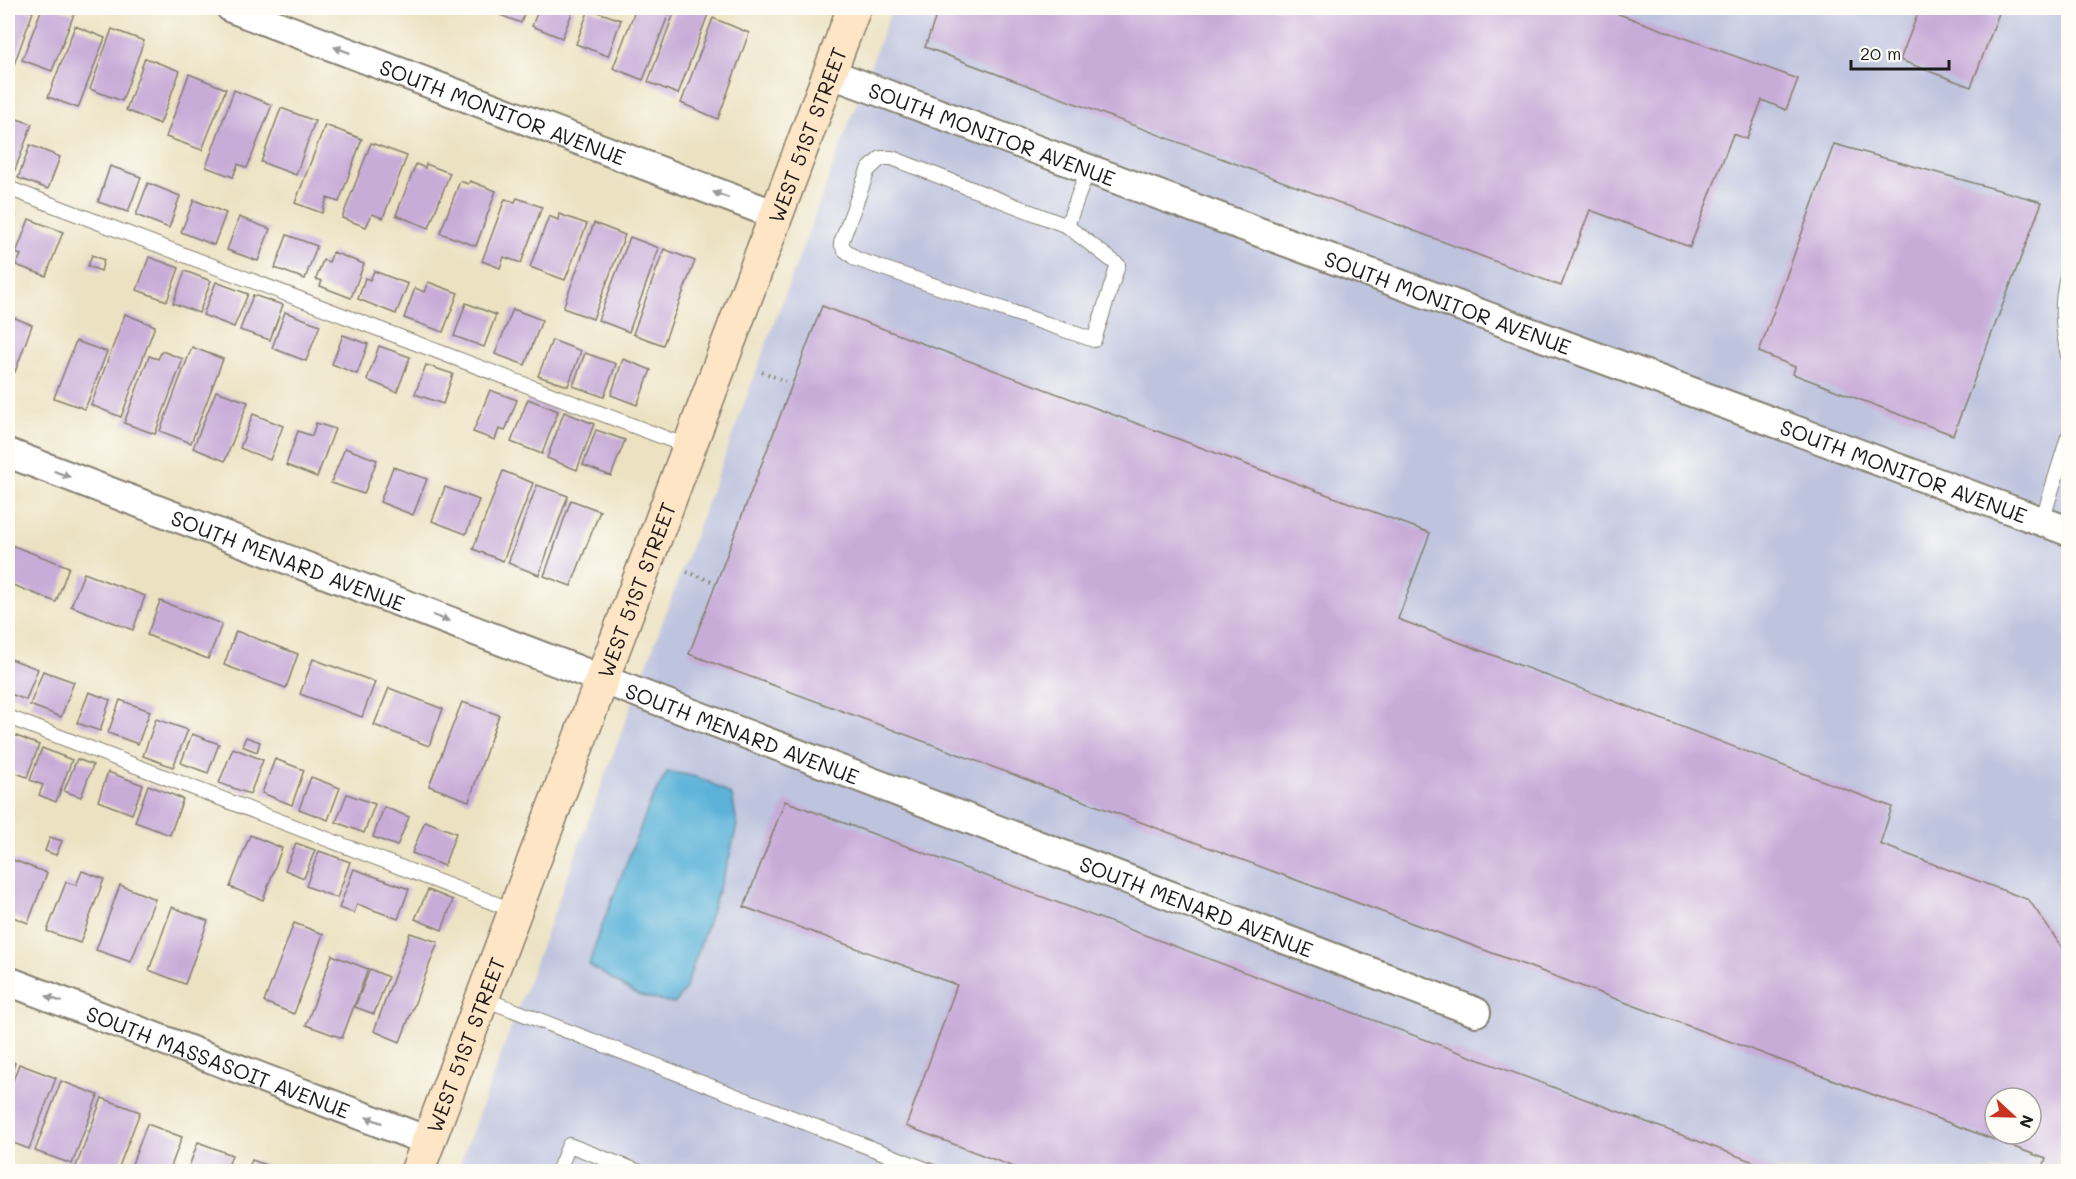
<svg xmlns="http://www.w3.org/2000/svg" width="2076" height="1179" viewBox="0 0 2076 1179" font-family="Mali,sans-serif">
  <style>
    .industrial { fill: #bec3de; fill-rule: evenodd }
    .water { fill: #5cb3d9; stroke: #3c687a; stroke-width: 1.5 }
    .building { fill: #c8acd8; fill-rule: evenodd }
    .lines { fill: none; stroke-linecap: round; stroke-linejoin: round }
    .lane-casing { stroke: #847f6f; stroke-width: 16 }
    .street-casing { stroke: #847f6f; stroke-width: 32 }
    .secondary-casing { stroke: #847f6f; stroke-width: 36 }
    .path { stroke: #847f6f; stroke-width: 4; stroke-dasharray: 1.5 4.5; stroke-linecap: butt }
    .lane { stroke: #fff; stroke-width: 14 }
    .street { stroke: #fff; stroke-width: 28 }
    .secondary { stroke: #fde5c5; stroke-width: 33 }
    .oneway { fill: #999 }
    .labels { text-anchor: middle; dominant-baseline: central; stroke-width: 4.5; stroke-linejoin: round; paint-order: stroke }
    .street-label { font-size: 21px; fill: #1c1c1c; stroke: #fdfcf7 }
  </style>
  <rect width="100%" height="100%" fill="#fdfcf7"/>
  <filter id="ink" filterUnits="userSpaceOnUse"><feTurbulence type="fractalNoise" baseFrequency=".0167" numOctaves="2"/><feDisplacementMap in="SourceGraphic" scale="12" xChannelSelector="R" yChannelSelector="G"/><feConvolveMatrix kernelMatrix="1 2 1 2 8 2 1 2 1" color-interpolation-filters="sRGB"/></filter>
  <filter id="wash" filterUnits="userSpaceOnUse"><feTurbulence type="fractalNoise" baseFrequency=".008" numOctaves="4" result="noise"/><feDisplacementMap in="SourceGraphic" scale="24" xChannelSelector="R" yChannelSelector="G"/><feGaussianBlur stdDeviation="1.35" result="paint"/><feColorMatrix in="noise" values="0 0 0 0 0 0 0 0 0 0 0 0 0 0 0 0 0 1.4 0 .05"/><feComposite in="paint" operator="in"/></filter>
  <g filter="url(#wash)">
    <rect width="100%" height="100%" fill="#ece2c2"/>
    <path class="industrial" d="M892 8H2068V1171L457 1172ZM1995 1098H2031V1134H1995Z"/>
    <path class="water" d="M667 772C694 774 711 781 732 796L737 825 729 859 685 990 674 1004 637 995 589 965 597 938 650 803Z"/>
    <g id="blocks">
      <g class="building">
        <path d="M8 8H21L33 12 8 81Z"/>
        <path d="M42 8H57L74 14 52 71 22 60Z"/>
        <path d="M482 8H526L521 23Z"/>
        <path d="M539 8H574L562 38 532 26Z"/>
        <path d="M636 8H671L643 80 613 68Z"/>
        <path d="M676 8 710 9 678 94 648 82Z"/>
        <path d="M939 8H1602L1798 79 1786 110 1762 100 1747 139 1733 134 1690 247 1590 210 1561 286 925 47Z"/>
        <path d="M1920 8H2001L1971 87 1900 60Z"/>
        <path d="M589 9 621 20 608 56 576 44Z"/>
        <path d="M713 18 749 33 718 119 681 103Z"/>
        <path d="M75 26 105 38 78 108 48 97Z"/>
        <path d="M112 29 144 41 122 101 90 89Z"/>
        <path d="M145 58 180 71 160 124 126 110Z"/>
        <path d="M189 74 226 89 202 150 166 137Z"/>
        <path d="M234 90 272 105 247 168 238 164 233 177 206 167Z"/>
        <path d="M281 108 315 121 296 175 261 162Z"/>
        <path d="M8 116 32 124 15 170 8 167Z"/>
        <path d="M325 125 362 139 339 202 327 198 322 213 295 203Z"/>
        <path d="M371 143 407 156 383 218 372 214 366 227 342 218Z"/>
        <path d="M1834 144 2042 202 1953 435 1793 374 1795 367 1759 352Z"/>
        <path d="M30 145 60 157 48 189 18 178Z"/>
        <path d="M416 164 425 168 426 164 450 173 429 228 396 215Z"/>
        <path d="M110 166 141 177 128 212 98 202Z"/>
        <path d="M460 181 468 184 470 181 496 191 476 246 440 233Z"/>
        <path d="M148 183 180 196 169 228 136 215Z"/>
        <path d="M517 198 542 207 521 263 504 257 500 268 482 261 505 199 515 202Z"/>
        <path d="M194 200 226 213 214 245 181 232Z"/>
        <path d="M8 212 16 215 8 236Z"/>
        <path d="M559 214 587 224 565 280 530 267 549 216 558 220Z"/>
        <path d="M239 217 270 229 258 261 227 250Z"/>
        <path d="M29 219 63 232 46 276 16 265 21 255 16 253Z"/>
        <path d="M594 223 625 235 593 319 563 308Z"/>
        <path d="M287 235 317 246 305 279 275 268Z"/>
        <path d="M630 237 659 248 629 332 598 320Z"/>
        <path d="M664 249 695 261 663 345 633 334Z"/>
        <path d="M333 252 364 264 351 298 320 286 322 281 316 279 323 260 329 262Z"/>
        <path d="M92 255 104 260 101 271 88 266Z"/>
        <path d="M149 257 179 268 167 301 137 290Z"/>
        <path d="M185 271 211 281 199 313 173 303Z"/>
        <path d="M374 271 408 284 396 314 358 299 365 278 370 280Z"/>
        <path d="M216 282 248 294 234 327 203 315Z"/>
        <path d="M428 282 458 293 443 332 404 318 415 288 424 292Z"/>
        <path d="M253 295 283 305 270 340 240 330Z"/>
        <path d="M466 303 496 315 484 347 454 336Z"/>
        <path d="M822 306 1430 533 1398 619 1892 807 1880 844 2029 900 2068 956V1172H2041L2046 1159 689 654ZM1995 1098H2031V1134H1995Z"/>
        <path d="M513 309 542 320 525 365 495 354Z"/>
        <path d="M285 312 320 325 306 361 272 348Z"/>
        <path d="M125 314 155 326 121 417 91 405Z"/>
        <path d="M8 315 32 325 15 372 8 370Z"/>
        <path d="M343 335 368 344 357 374 332 364Z"/>
        <path d="M552 340 581 351 568 386 538 376Z"/>
        <path d="M76 341 107 352 85 409 54 398Z"/>
        <path d="M379 346 410 357 397 392 367 380Z"/>
        <path d="M192 347 223 359 191 443 160 431Z"/>
        <path d="M162 351 183 359 155 434 124 423 149 356 158 359Z"/>
        <path d="M585 353 616 364 604 397 573 386Z"/>
        <path d="M623 359 651 370 637 405 611 395Z"/>
        <path d="M426 365 453 374 443 404 415 394Z"/>
        <path d="M490 390 517 400 505 431 499 429 495 440 473 432Z"/>
        <path d="M216 391 248 402 225 461 193 448Z"/>
        <path d="M528 399 558 411 542 454 511 442Z"/>
        <path d="M564 412 594 424 577 470 547 458Z"/>
        <path d="M253 414 283 426 270 460 240 448Z"/>
        <path d="M316 423 335 429 317 477 286 465 298 431 312 436Z"/>
        <path d="M596 430 625 440 611 476 583 465Z"/>
        <path d="M345 448 377 460 364 494 331 483Z"/>
        <path d="M393 467 427 479 413 515 380 502Z"/>
        <path d="M503 471 533 483 503 561 473 549Z"/>
        <path d="M537 485 568 496 539 575 508 563Z"/>
        <path d="M445 487 479 500 466 534 432 521Z"/>
        <path d="M571 500 600 511 571 586 544 576Z"/>
        <path d="M8 544 69 567 56 602 8 583Z"/>
        <path d="M84 573 145 596 133 630 71 606Z"/>
        <path d="M160 601 222 624 208 659 147 635Z"/>
        <path d="M236 631 298 654 286 688 224 665Z"/>
        <path d="M8 658 38 669 26 700 8 693Z"/>
        <path d="M313 659 375 682 362 717 300 694Z"/>
        <path d="M43 671 74 682 61 717 30 705Z"/>
        <path d="M389 688 443 709 429 746 374 725Z"/>
        <path d="M89 692 110 700 100 731 77 723Z"/>
        <path d="M120 700 150 711 138 744 108 733Z"/>
        <path d="M462 702 499 715 469 801 429 786Z"/>
        <path d="M156 719 188 730 173 767 143 756Z"/>
        <path d="M9 733 39 745 27 777 8 770Z"/>
        <path d="M192 734 219 744 208 773 181 763Z"/>
        <path d="M246 737 260 742 257 752 242 746Z"/>
        <path d="M42 748 72 760 56 802 39 795 43 785 30 780Z"/>
        <path d="M233 748 263 760 250 794 219 783Z"/>
        <path d="M77 759 93 765 81 797 64 791Z"/>
        <path d="M275 759 304 770 292 805 262 793Z"/>
        <path d="M108 772 143 785 132 814 98 801Z"/>
        <path d="M311 777 340 788 328 820 299 809Z"/>
        <path d="M148 785 183 799 170 835 135 822Z"/>
        <path d="M347 794 375 804 364 833 336 822Z"/>
        <path d="M785 801 1778 1171V1172H1027L906 1126 957 985 744 907Z"/>
        <path d="M384 807 409 817 397 846 373 837Z"/>
        <path d="M8 810 14 812 8 828Z"/>
        <path d="M425 821 456 833 444 866 412 853Z"/>
        <path d="M250 835 282 848 263 900 230 887Z"/>
        <path d="M50 837 62 841 56 855 45 851Z"/>
        <path d="M296 843 315 850 304 878 285 870Z"/>
        <path d="M319 851 350 862 337 898 306 886Z"/>
        <path d="M8 858 47 873 28 923 8 915V887L11 878 8 877Z"/>
        <path d="M354 869 409 889 398 919 357 904 354 913 339 908Z"/>
        <path d="M82 871 104 879 80 943 47 931 66 882 76 885Z"/>
        <path d="M120 885 155 899 131 962 96 950Z"/>
        <path d="M428 890 453 900 442 930 415 919Z"/>
        <path d="M172 907 208 921 185 984 149 970Z"/>
        <path d="M294 923 323 934 294 1014 264 1002Z"/>
        <path d="M410 933 438 942 400 1042 374 1031Z"/>
        <path d="M332 955 368 969 342 1038 306 1025Z"/>
        <path d="M370 969 388 977 374 1014 355 1007Z"/>
        <path d="M8 1060 15 1063 8 1083Z"/>
        <path d="M19 1064 56 1078 29 1149 8 1141V1095Z"/>
        <path d="M61 1081 98 1095 72 1164 35 1151Z"/>
        <path d="M102 1098 140 1112 117 1172H82L75 1169Z"/>
        <path d="M147 1124 182 1137 169 1172H129Z"/>
        <path d="M198 1142 232 1155 226 1172H187Z"/>
        <path d="M252 1160 283 1171V1172H247Z"/>
      </g>
    </g>
  </g>
  <g filter="url(#ink)">
    <use href="#blocks" fill-opacity="0" stroke="#847f6f" stroke-width="1.5"/>
    <g class="lines">
      <g class="lane-casing">
        <g id="lane">
          <path d="M8 188 689 447"/>
          <path d="M1067 226 1118 265 1094 340 856 259 844 249 841 243 868 170 881 158H892L1067 226 1088 169"/>
          <path d="M2068 272C2060 302 2062 326 2068 356"/>
          <path d="M2042 521 2068 437"/>
          <path d="M8 717 515 911"/>
          <path d="M482 998 933 1172"/>
          <path d="M558 1172 569 1145 640 1172"/>
        </g>
      </g>
      <g class="street-casing">
        <g id="street">
          <path id="s1" d="M231 8 776 215"/>
          <path id="s2" d="M829 73 2068 531"/>
          <path id="s3" d="M8 453 1476 1012"/>
          <path id="s4" d="M8 981 428 1141"/>
        </g>
      </g>
      <g class="secondary-casing">
        <g id="secondary">
          <path id="s5" d="M417 1172 854 8"/>
        </g>
      </g>
      <g class="path">
        <path d="M762 372 785 381"/>
        <path d="M687 572 711 581"/>
      </g>
      <use href="#lane" class="lane"/>
      <use href="#street" class="street"/>
      <use href="#secondary" class="secondary"/>
    </g>
    <defs><path id="oneway-solid" d="M-6-.8H1V-3.2L6.5 0L1 3.2V.8H-6Z" transform="scale(1.5)"/></defs>
    <g class="oneway">
      <use href="#oneway-solid" transform="translate(342 50) rotate(-159)"/>
      <use href="#oneway-solid" transform="translate(721 195) rotate(-159)"/>
      <use href="#oneway-solid" transform="translate(62 474) rotate(21)"/>
      <use href="#oneway-solid" transform="translate(441 618) rotate(21)"/>
      <use href="#oneway-solid" transform="translate(54 999) rotate(-159)"/>
      <use href="#oneway-solid" transform="translate(374 1120) rotate(-159)"/>
    </g>
  </g>
  <g class="labels">
    <g class="street-label">
      <text stroke="none"><textPath href="#s1" startOffset="291">SOUTH MONITOR AVENUE</textPath></text>
      <text stroke="none"><textPath href="#s2" startOffset="174">SOUTH MONITOR AVENUE</textPath></text>
      <text stroke="none"><textPath href="#s5" startOffset="1108">WEST 51ST STREET</textPath></text>
      <text stroke="none"><textPath href="#s2" startOffset="660">SOUTH MONITOR AVENUE</textPath></text>
      <text stroke="none"><textPath href="#s2" startOffset="1146">SOUTH MONITOR AVENUE</textPath></text>
      <text stroke="none"><textPath href="#s3" startOffset="300">SOUTH MENARD AVENUE</textPath></text>
      <text stroke="none"><textPath href="#s5" startOffset="622">WEST 51ST STREET</textPath></text>
      <text stroke="none"><textPath href="#s3" startOffset="786">SOUTH MENARD AVENUE</textPath></text>
      <text stroke="none"><textPath href="#s3" startOffset="1272">SOUTH MENARD AVENUE</textPath></text>
      <text stroke="none"><textPath href="#s5" startOffset="136">WEST 51ST STREET</textPath></text>
      <text stroke="none"><textPath href="#s4" startOffset="225">SOUTH MASSASOIT AVENUE</textPath></text>
    </g>
  </g>
  <rect width="2076" height="1179" fill="none" stroke="#fdfcf7" stroke-width="30"/>
  <g transform="translate(2013 1116) rotate(112)"><circle r="28" fill="#fdfcf7" stroke="#a3a29f" stroke-width="1.5"/>
  <path d="M0-4.5L10 22L0 15L-10 22Z" fill="#c8321e"/>
  <text y="-9" font-size="16" font-weight="bold" text-anchor="middle" fill="#1c1c1c">N</text>
  </g>
  <path d="M1851 60v9h98v-9" fill="none" stroke="#1c1c1c" stroke-width="3"/>
  <text x="1860" y="60" font-size="18" fill="#1c1c1c" stroke="#fdfcf7" stroke-width="4.5" paint-order="stroke">20 m</text>
</svg>
